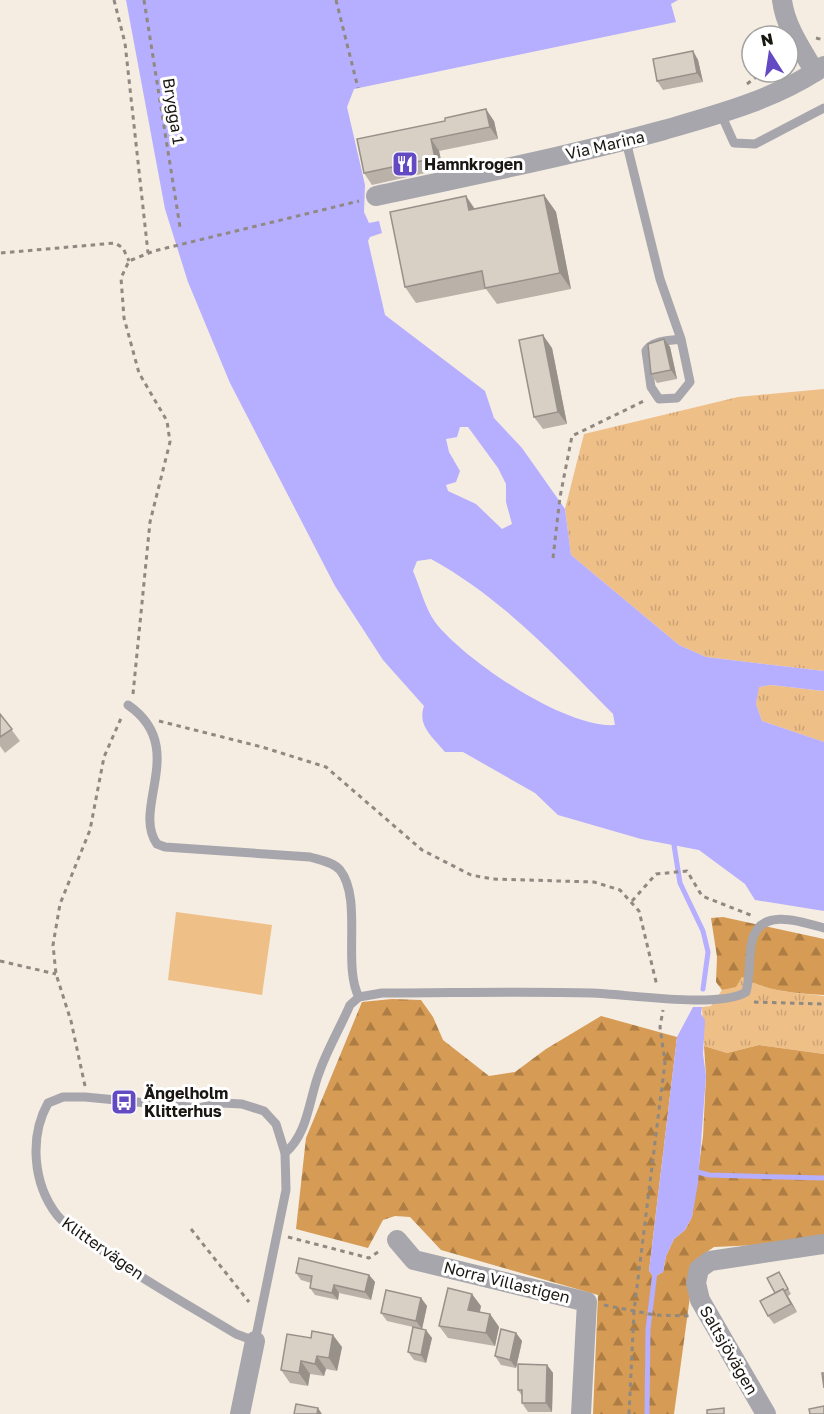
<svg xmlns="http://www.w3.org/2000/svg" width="824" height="1414" viewBox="0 0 824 1414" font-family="'Golos Text',sans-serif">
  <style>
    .grass { fill: url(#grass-tufts) }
    .forest { fill: url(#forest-firs) }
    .park { fill: #efbf88 }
    .water { fill: #b6aefe; fill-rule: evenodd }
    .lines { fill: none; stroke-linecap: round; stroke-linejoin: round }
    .stream { stroke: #b6aefe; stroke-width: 5 }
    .path { stroke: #908982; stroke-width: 3; stroke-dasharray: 4.5 4.5; stroke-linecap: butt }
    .service { stroke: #a7a6ac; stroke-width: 9 }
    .minor { stroke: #a7a6ac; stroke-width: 20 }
    .wall { fill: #bab2a9 }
    .shaded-wall { fill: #97918a }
    .building { fill: #d8cfc5; stroke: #97918a; stroke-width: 1.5 }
    .labels { text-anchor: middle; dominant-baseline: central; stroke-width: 6; stroke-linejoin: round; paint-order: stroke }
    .street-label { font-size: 16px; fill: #1a1713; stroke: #fff }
    .poi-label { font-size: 16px; font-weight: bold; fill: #1a1713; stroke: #fff; text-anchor: start }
  </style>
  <defs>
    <pattern id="grass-tufts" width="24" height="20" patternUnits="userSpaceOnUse" patternTransform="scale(1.5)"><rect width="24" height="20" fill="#efbf88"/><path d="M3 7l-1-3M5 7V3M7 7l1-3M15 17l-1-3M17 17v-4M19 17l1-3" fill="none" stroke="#cca374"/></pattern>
    <pattern id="forest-firs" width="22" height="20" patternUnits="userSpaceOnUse" patternTransform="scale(1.5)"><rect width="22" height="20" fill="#d69b54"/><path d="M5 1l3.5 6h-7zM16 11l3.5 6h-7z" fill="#ad7d44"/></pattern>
  </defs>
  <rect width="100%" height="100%" fill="#f5ece2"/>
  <g class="grass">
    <path d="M824 389V671L706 657 679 645 571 555 565 509 584 434 738 397Z"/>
    <path d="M771 685 824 691V742L762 721 756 704 758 687Z"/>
    <path d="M742 977C767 992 795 993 824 996V1054L759 1045 727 1053 704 1046 702 1007 711 1006 722 990 736 986Z"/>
  </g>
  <g class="forest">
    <path d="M723 917 824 939V995C795 993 768 992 742 977L736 987 722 990 716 982 717 957 711 918Z"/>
    <path d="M392 999 421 1000 433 1017 443 1040 489 1076 515 1072 546 1049 601 1016 677 1037 649 1271 654 1277 663 1272 666 1256 674 1239 685 1230 692 1217 703 1136 706 1076 704 1046 727 1053 759 1045 824 1054V1239L807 1243 714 1247 695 1260 674 1414H593L598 1295 441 1250 410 1217 395 1216 383 1220 368 1248 296 1229 306 1138 362 1002Z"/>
  </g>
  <path class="park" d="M176 912 272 925 262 995 168 980Z"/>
  <g class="water">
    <path d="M126 0H678L671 4 676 22 354 89 347 107 365 185 364 212 369 223 379 221 382 233 370 237 368 241 385 315 485 391 494 418 522 448 565 509 571 555 679 645 706 657 824 671V691L771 685 759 687 756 704 762 721 824 742V911L755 900 745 884 699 850 641 839 558 815 535 793 463 752H445C433 737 417 726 424 706L383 660 335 586 230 383 188 282 165 209ZM460 427H468L498 468 506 484V502L512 524 502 529 476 504 448 491 446 485 456 482 460 471 449 452 446 439 457 437ZM431 559C502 598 557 657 613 714L615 725C566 729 464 660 435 622 425 608 420 587 413 571L417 561Z"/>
    <path d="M693 1007H702L701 1014 705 1020 703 1054 706 1076 698 1183 692 1217 685 1230 674 1239 666 1256 663 1272 654 1277 649 1271 677 1037Z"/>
  </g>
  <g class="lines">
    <g class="stream">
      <path d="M674 845 680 883 703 931 708 952 703 989"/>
      <path d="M694 1171 709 1175 824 1178"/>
      <path d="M647 1414 648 1329 655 1272"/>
    </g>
    <g class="path">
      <path d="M114 0 125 43 148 253"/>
      <path d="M144 0 180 227"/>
      <path d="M336 0 358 88"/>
      <path d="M816 38 824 40"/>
      <path d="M747 84 763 72"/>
      <path d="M1 253 115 243 123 248 129 261"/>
      <path d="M553 558 560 497 572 436 646 400"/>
      <path d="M133 694 150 522 170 442 167 421 139 373 124 318 121 278 129 261 154 251 359 201"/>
      <path d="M159 721 262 747 326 767 422 850 471 875 493 879 594 882 620 890 639 911 657 986"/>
      <path d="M632 901 656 874 687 871 702 896 753 916"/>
      <path d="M0 961 56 974"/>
      <path d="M754 1002 824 1004"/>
      <path d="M85 1086 71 1021 56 974 53 945 60 904 90 830 104 757 122 716"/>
      <path d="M191 1229 249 1302"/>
      <path d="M288 1237 369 1258 381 1250"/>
      <path d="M604 1305 655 1315 689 1316"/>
      <path d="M629 1414 634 1311 665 1062 660 1027 663 1010"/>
    </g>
    <g class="service">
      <path d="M721 114 734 143 755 144 824 108"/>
      <path d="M626 141 660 279 681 339 690 382 677 398 659 399 651 387 646 351C652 340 669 341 681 339"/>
      <path d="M128 705C189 747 131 808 157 844L165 847 310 857C320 860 333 862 340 870 363 899 342 966 359 997"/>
      <path d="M63 1097H85L199 1108 222 1103 242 1104 264 1111 276 1124 285 1153 286 1190 255 1341 236 1334C185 1303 132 1274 85 1238 76 1231 64 1224 57 1215 33 1184 29 1137 48 1103Z"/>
      <path d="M285 1153C308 1134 309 1099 319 1073 327 1050 340 1028 350 1005L359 997 382 993C452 993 522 991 592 993 626 994 720 1009 746 992 751 974 748 958 752 941 760 907 800 921 824 928"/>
    </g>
    <g class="minor">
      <path d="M782 0C785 26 802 50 815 72"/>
      <path d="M376 196C472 175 570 156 664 130 720 114 776 99 824 66"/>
      <path d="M397 1240 414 1260 587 1302 581 1414"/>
      <path d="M240 1414 255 1341"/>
      <path d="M766 1414 700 1300 696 1283 699 1269 710 1261 824 1244"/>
    </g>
  </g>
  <g class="wall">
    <path d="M693 51 698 60 703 82 663 90 657 81Z"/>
    <path d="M494 121 498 139 439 151 443 169 372 185 364 173 357 139Z"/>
    <path d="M544 195 556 212 571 289 497 304 486 289 416 303 405 287 466 196 475 209Z"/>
    <path d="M664 339 670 347 677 379 657 383 651 374Z"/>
    <path d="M552 348 567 424 543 429 534 417Z"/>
    <path d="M0 714 20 741 5 753 0 746Z"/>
    <path d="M779 1272 791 1294 788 1296 797 1312 774 1324 768 1316 775 1293Z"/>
    <path d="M296 1273 369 1275 375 1282 371 1300 339 1293 338 1300 315 1295 310 1288 311 1283 301 1280Z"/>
    <path d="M421 1298 427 1306 422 1329 432 1338 426 1363 414 1360 408 1352 413 1327 387 1321 381 1313Z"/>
    <path d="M481 1306 480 1312 490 1314 499 1327 495 1346 448 1338 439 1326Z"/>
    <path d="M516 1333 522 1341 516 1368 501 1365 495 1356Z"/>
    <path d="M287 1334 342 1347 337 1371 326 1369 324 1376 310 1374 308 1386 290 1383 281 1370Z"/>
    <path d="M547 1365 553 1373 552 1412H528L522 1403V1396L518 1390Z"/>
  </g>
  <g class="shaded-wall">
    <path d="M693 51 698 60 703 82 697 73Z"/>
    <path d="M486 109 494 121 498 139 490 127Z"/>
    <path d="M431 139 439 151 443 169 435 158Z"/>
    <path d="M544 195 556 212 571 289 560 273Z"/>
    <path d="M466 196 477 213 469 210Z"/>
    <path d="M543 335 552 348 567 424 558 412Z"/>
    <path d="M664 339 670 347 677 379 671 370Z"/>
    <path d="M369 1275 375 1282 371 1300 365 1292Z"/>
    <path d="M334 1285 339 1293 338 1300 332 1293Z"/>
    <path d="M783 1289 789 1298 797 1312 791 1304Z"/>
    <path d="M472 1294 481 1306 477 1322 468 1310Z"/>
    <path d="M421 1298 427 1306 422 1329 416 1321Z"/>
    <path d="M490 1314 499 1327 495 1346 486 1333Z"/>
    <path d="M426 1330 432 1338 426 1363 421 1355Z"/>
    <path d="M516 1333 522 1341 516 1368 510 1360Z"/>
    <path d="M333 1335 342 1347 337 1371 329 1358Z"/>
    <path d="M317 1356 326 1369 324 1376 315 1364Z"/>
    <path d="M301 1361 310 1374 308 1386 299 1373Z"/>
    <path d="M547 1365 553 1373 552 1412 546 1403Z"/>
    <path d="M318 1408 322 1414H317Z"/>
  </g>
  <g class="building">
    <path d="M693 51 697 73 657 81 653 59Z"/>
    <path d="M486 109 490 127 431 139 435 158 364 173 357 139 445 121V118Z"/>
    <path d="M544 195 560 273 485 288 482 271 405 287 390 212 466 196 469 210Z"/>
    <path d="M543 335 558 412 534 417 519 340Z"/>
    <path d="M664 339 671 370 651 374 648 344Z"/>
    <path d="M0 714 12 729 0 737Z"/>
    <path d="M299 1258 369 1275 365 1292 334 1285 332 1293 310 1288 312 1276 296 1273Z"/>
    <path d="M779 1272 788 1289 784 1291 783 1289 775 1293 767 1278Z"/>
    <path d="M448 1288 472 1294 468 1310 490 1314 486 1333 439 1326Z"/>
    <path d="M783 1289 791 1304 768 1316 760 1301Z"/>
    <path d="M386 1290 421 1298 416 1321 381 1313Z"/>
    <path d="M413 1327 426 1330 421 1355 408 1352Z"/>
    <path d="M501 1329 516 1333 510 1360 495 1356Z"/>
    <path d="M312 1331 333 1335 329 1358 317 1356 315 1364 301 1361 299 1373 281 1370 287 1334 311 1338Z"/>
    <path d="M518 1364 547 1365 546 1403H522V1390H518Z"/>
    <path d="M822 1373H824V1388Z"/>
    <path d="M296 1404 318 1408 317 1414H294Z"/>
    <path d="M824 1406V1414H810L809 1409Z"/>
    <path d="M724 1408V1414H707V1410Z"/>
  </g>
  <defs>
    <g id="restaurant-square" transform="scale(1.35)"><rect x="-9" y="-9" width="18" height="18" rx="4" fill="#634ac2" stroke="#fff"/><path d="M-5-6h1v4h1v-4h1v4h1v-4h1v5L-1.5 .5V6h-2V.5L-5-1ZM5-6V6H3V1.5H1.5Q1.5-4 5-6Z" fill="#fff"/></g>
    <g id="bus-square" transform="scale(1.35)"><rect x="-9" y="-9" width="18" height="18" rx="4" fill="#634ac2" stroke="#fff"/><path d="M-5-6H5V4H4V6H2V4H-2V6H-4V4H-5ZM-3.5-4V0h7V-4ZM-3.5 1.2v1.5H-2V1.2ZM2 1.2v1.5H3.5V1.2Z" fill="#fff"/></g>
  </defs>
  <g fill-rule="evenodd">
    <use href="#restaurant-square" x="405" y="164"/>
    <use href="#bus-square" x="124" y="1102"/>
  </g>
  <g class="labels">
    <g class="street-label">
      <text transform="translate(174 111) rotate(81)">Brygga 1</text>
      <text transform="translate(605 145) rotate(-13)">Via Marina</text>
      <text transform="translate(103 1248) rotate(35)">Klittervägen</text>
      <text transform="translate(507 1282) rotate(14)">Norra Villastigen</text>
      <text transform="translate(729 1350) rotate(60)">Saltsjövägen</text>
    </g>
    <g class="poi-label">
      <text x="424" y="164">Hamnkrogen</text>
      <text x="144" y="1093">Ängelholm<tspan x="144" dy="18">Klitterhus</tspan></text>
    </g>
  </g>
  <g transform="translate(770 54) rotate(348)"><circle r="28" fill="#ffffff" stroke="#a3a2a1" stroke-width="1.5"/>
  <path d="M0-4.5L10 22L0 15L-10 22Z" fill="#634ac2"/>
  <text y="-9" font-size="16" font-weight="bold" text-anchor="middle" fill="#1a1713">N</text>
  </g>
</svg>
